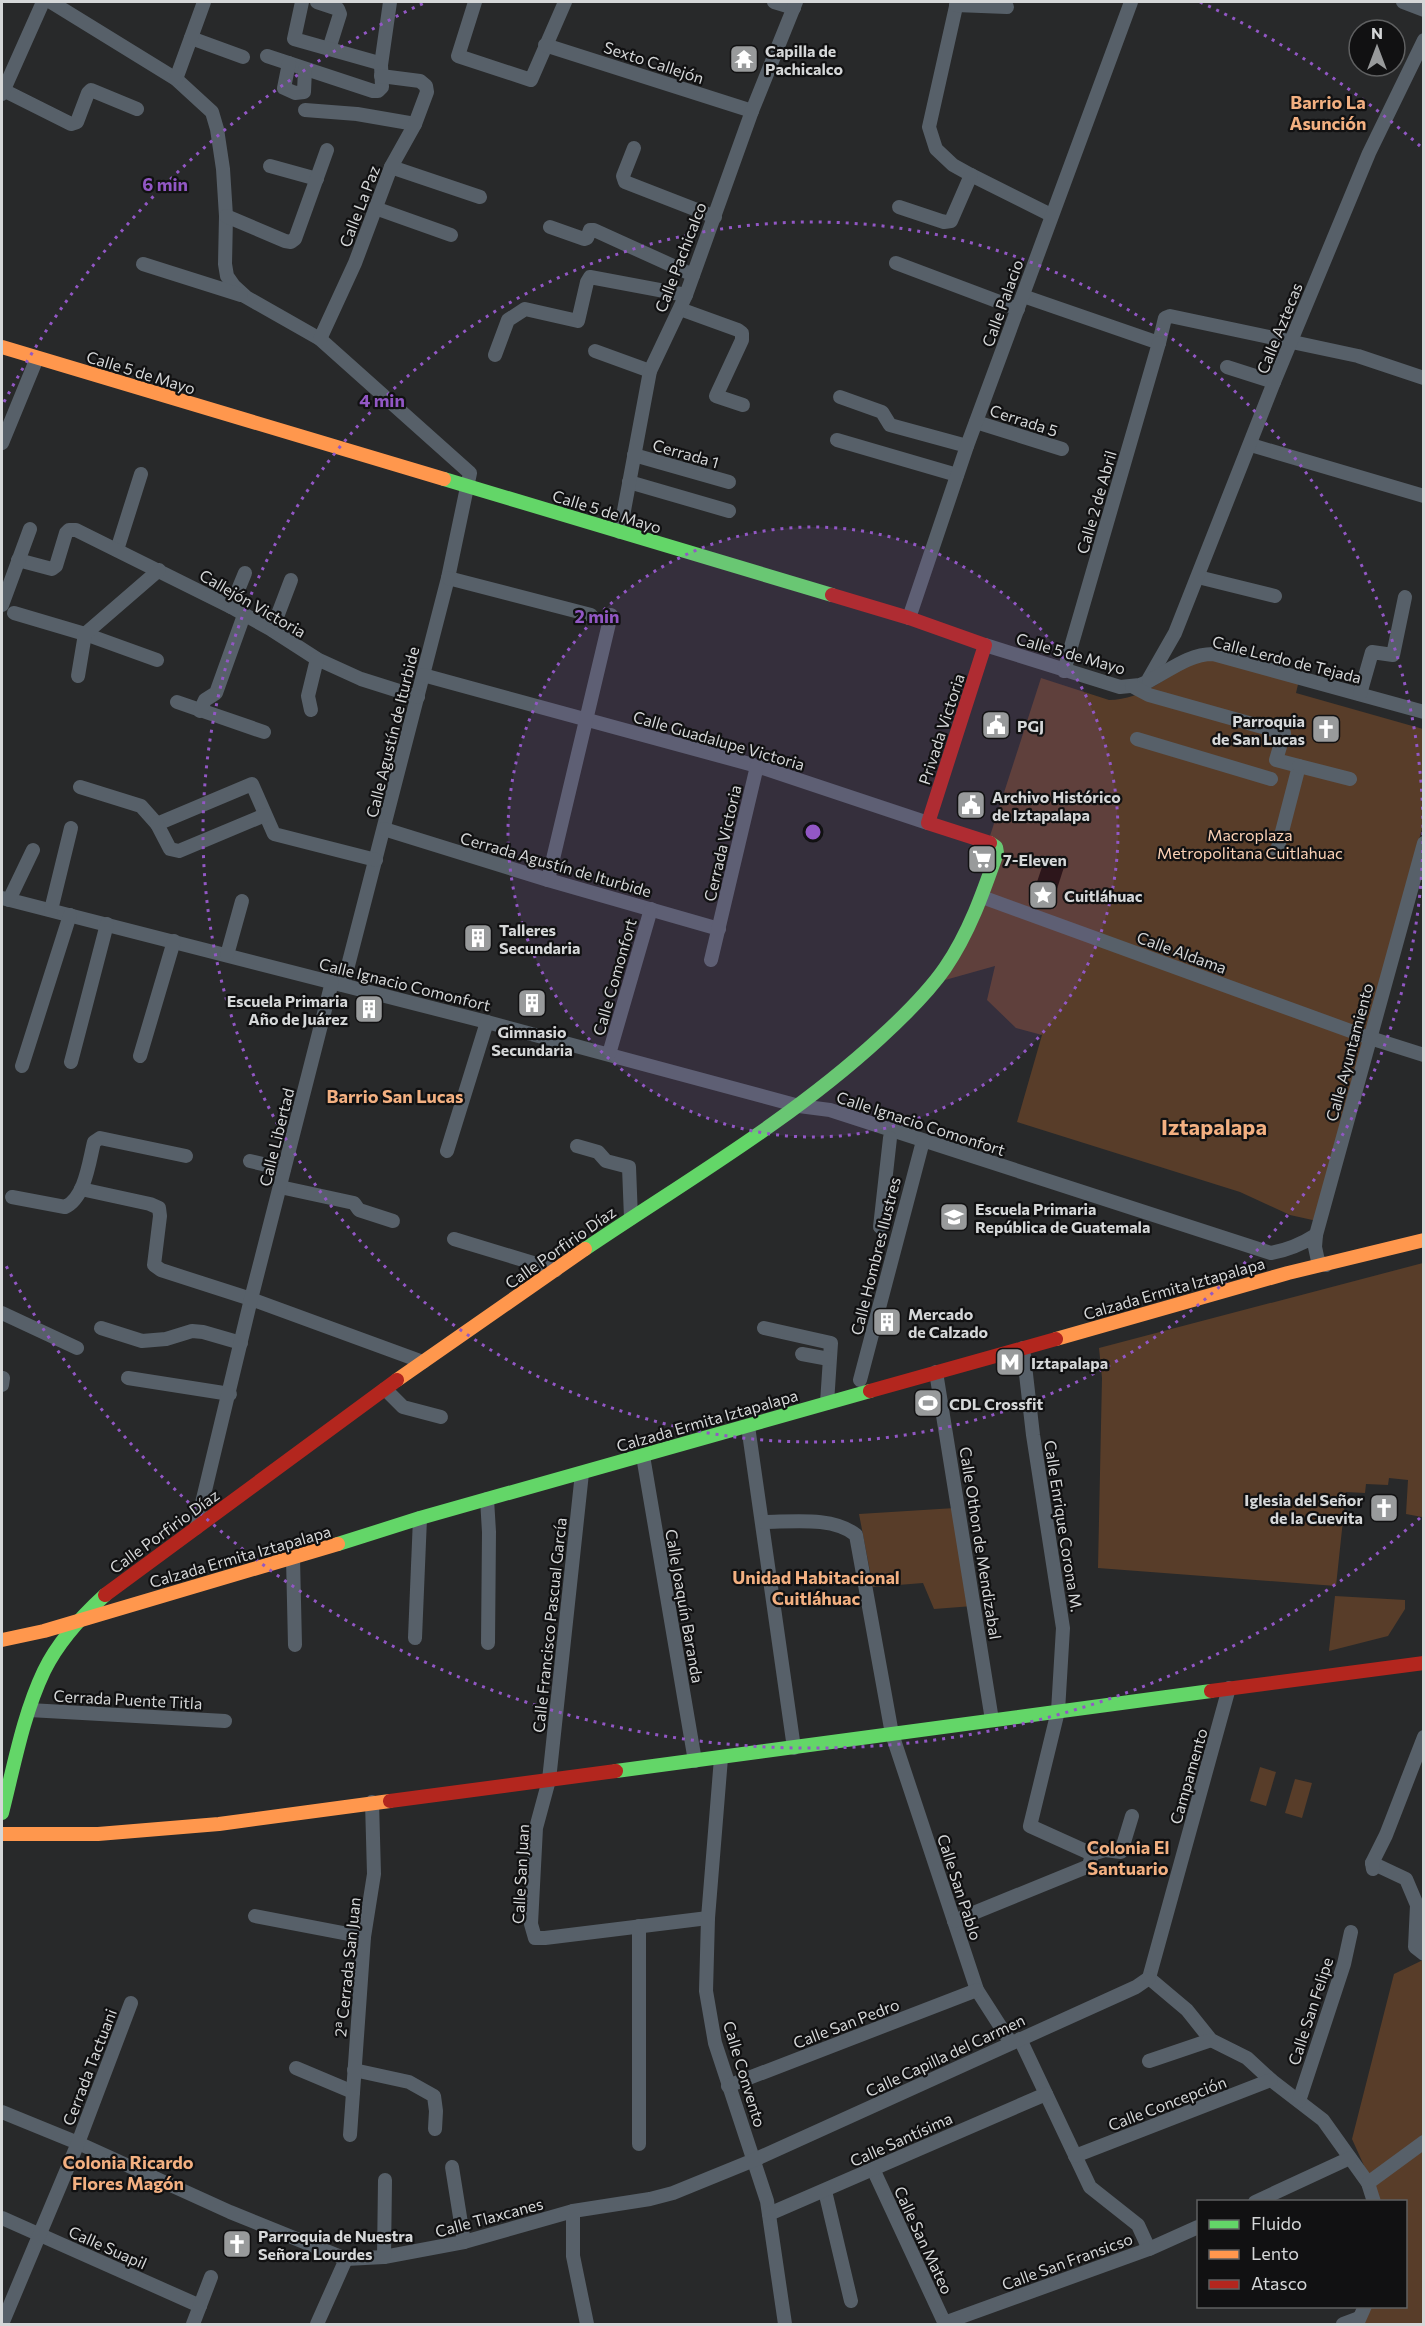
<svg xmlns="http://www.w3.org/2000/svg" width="1425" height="2326" viewBox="0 0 1425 2326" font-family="Commissioner,sans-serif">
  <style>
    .green { fill: #583d29 }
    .water { fill: #1f0d04 }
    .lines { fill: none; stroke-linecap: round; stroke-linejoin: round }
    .street { stroke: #576069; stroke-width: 14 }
    .fast { stroke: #63d668; stroke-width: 14 }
    .slow { stroke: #ff974d; stroke-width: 14 }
    .jam { stroke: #b3261e; stroke-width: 14 }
    .ring { fill: none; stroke: #9257c5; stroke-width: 3; stroke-dasharray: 3 6 }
    .labels { text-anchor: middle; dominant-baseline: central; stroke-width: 4.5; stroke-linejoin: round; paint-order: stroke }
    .poi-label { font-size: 16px; font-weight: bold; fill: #d5d7d8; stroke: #111112; text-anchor: start }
    .street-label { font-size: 16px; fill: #d5d7d8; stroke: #111112 }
    .park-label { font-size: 16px; fill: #fdd3b7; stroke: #111112 }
    .neighbourhood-label { font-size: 18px; font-weight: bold; fill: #f3b081; stroke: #111112 }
    .district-label { font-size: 22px; font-weight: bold; fill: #f3b081; stroke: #111112 }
    .centre { fill: #9257c5; stroke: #111112; stroke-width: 3 }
    .ring-label { font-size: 18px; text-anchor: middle; font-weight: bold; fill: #9257c5; stroke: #111112; stroke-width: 4.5; stroke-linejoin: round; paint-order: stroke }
  </style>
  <rect width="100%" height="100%" fill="#28292a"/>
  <g class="green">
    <path d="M1200 657 1299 680 1296 693 1423 729V825L1317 1221 1290 1215 1240 1192 1017 1122 1042 1035 1016 1028 987 1000 995 966 938 982 984 897 989 839 1041 678 1109 700C1143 700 1171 674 1200 657Z"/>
    <path d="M1423 1263 1422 1517 1406 1514 1408 1480 1389 1478 1388 1485 1366 1484 1365 1493 1346 1492 1336 1586 1098 1568 1102 1378 1099 1348Z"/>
    <path d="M955 1508 973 1606 934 1609 923 1583 873 1587 859 1514Z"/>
    <path d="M1335 1596 1405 1600V1609L1388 1636 1329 1651Z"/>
    <path d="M1260 1767 1276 1772 1266 1806 1250 1801Z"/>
    <path d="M1295 1779 1312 1783 1302 1818 1285 1813Z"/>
    <path d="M1423 1960V2324H1362L1366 2307 1406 2306V2202L1380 2201 1352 2139 1394 1974Z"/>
  </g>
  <path class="water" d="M1044 861 1064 867 1056 892 1036 885Z"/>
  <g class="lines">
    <g class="street">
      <path d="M51 2 176 79 212 112 217 129 223 169 226 216 225 264 227 276 234 286 246 297 320 339 470 473 448 578 343 985"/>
      <path d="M317 2 338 9 340 14 329 49"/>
      <path d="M475 2 458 56 531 80 565 2"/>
      <path d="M774 2 794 8"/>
      <path d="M957 2 929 127 936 149 953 165 971 175 1051 215"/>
      <path d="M1403 2 1424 10"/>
      <path d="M956 5 1007 7"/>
      <path d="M191 38 243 57"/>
      <path d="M545 45 752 111"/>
      <path d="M267 56 373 91H378L382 87 381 65 379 63 294 39 302 2"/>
      <path d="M289 63 284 88 295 93 304 92 305 69"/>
      <path d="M381 65 390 2"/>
      <path d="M176 79 204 2"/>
      <path d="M3 90 71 124 77 122 88 93 91 90 137 109"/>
      <path d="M2 94 43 2"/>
      <path d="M305 110 357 114 415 124"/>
      <path d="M634 148 623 176 625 182 715 217"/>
      <path d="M270 166 317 179"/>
      <path d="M391 167 480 197"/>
      <path d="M899 207 944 222 951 221 971 175"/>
      <path d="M375 208 451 235"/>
      <path d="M226 216 285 241 291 242 295 239 327 150"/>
      <path d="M550 227 584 239 587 238 590 230H594L693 275"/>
      <path d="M896 263 1018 309"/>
      <path d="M143 264 241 295"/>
      <path d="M1023 296 1159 343 1165 318 1170 316 1358 356 1424 378"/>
      <path d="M680 309 738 330 742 333V340L716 396 743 405"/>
      <path d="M320 339 355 263 391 167 415 124 427 92 426 86 420 81 381 76"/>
      <path d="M595 351 650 371"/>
      <path d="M495 355 508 320 525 309 578 321 587 282 590 277 686 295"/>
      <path d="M1227 367 1274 382"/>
      <path d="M840 397 882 412 890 425 967 446"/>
      <path d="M976 422 1062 449"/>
      <path d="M837 440 957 475"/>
      <path d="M2 443 37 358"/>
      <path d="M1251 445 1424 496"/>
      <path d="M634 455 729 482"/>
      <path d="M629 482 729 511"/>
      <path d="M620 532 650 371 686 295 752 111 796 2"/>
      <path d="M117 550 141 474"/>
      <path d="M18 560 52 569 56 566 66 533 69 530H76L231 607 272 630 317 659 361 679 418 697"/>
      <path d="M1198 577 1275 596"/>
      <path d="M448 578 591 615"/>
      <path d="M2 605 30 529"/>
      <path d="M231 607 245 573"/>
      <path d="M14 613 85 634 157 660"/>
      <path d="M909 618 967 446 1131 2"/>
      <path d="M272 630 291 580"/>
      <path d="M985 645 1120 687 1140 685 1147 682 1175 633 1274 382 1369 153 1424 40"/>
      <path d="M1064 671 1159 343"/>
      <path d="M423 675 757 766 928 823"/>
      <path d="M78 676 85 634 159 570"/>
      <path d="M1149 681C1170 670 1189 654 1213 654L1424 712"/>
      <path d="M1132 686 1149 695 1284 733 1276 760 1299 766 1277 851"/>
      <path d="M1360 694 1372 652 1393 655 1405 597"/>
      <path d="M177 702 264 732"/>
      <path d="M311 710 308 696 317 659"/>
      <path d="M200 711 205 700 216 693 244 615"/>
      <path d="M1137 739 1271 779"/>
      <path d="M1299 766 1350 779"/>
      <path d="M80 787 141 806 157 824 252 784 274 834 376 860"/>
      <path d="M157 824 170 849 179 851 265 815"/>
      <path d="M384 829 548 880 719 929"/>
      <path d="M548 880 611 615"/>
      <path d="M982 897 1367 1037 1424 1055"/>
      <path d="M2 898 487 1022 799 1106 830 1110 1271 1253C1288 1250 1302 1244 1316 1235"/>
      <path d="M9 900 33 850"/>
      <path d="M51 910 71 828"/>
      <path d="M227 955 242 901"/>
      <path d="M711 960 757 766"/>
      <path d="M609 1054 651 909"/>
      <path d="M140 1056 174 941"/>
      <path d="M71 1062 107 924"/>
      <path d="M22 1066 70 915"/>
      <path d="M577 1146 598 1152 606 1161 629 1167 631 1218"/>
      <path d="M447 1151 487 1022"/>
      <path d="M250 1161 284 1169"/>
      <path d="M280 1187 354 1203 359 1210 393 1221"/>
      <path d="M81 1189 150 1204 159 1208 160 1216 154 1265 161 1270 251 1299 423 1362"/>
      <path d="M12 1197 65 1207C85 1198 89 1162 94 1142L100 1138 186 1156"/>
      <path d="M880 1227 890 1138"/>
      <path d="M454 1239 556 1270"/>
      <path d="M1326 1265 1318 1261 1315 1247 1316 1235 1424 843"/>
      <path d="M2 1313 77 1348"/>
      <path d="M101 1328 142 1341 166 1339 192 1331 203 1332 241 1343"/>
      <path d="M764 1328 831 1343 827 1403"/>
      <path d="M1023 1348 1033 1435 1063 1628 1058 1711 1030 1826 1092 1854 1105 1850 1121 1852 1132 1816"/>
      <path d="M802 1354 829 1359"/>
      <path d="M936 1372 992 1720"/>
      <path d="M128 1378 230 1394"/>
      <path d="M860 1380 923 1141"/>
      <path d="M2 1385 3 1378"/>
      <path d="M385 1389 403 1407 441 1417"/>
      <path d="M748 1426 794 1748"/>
      <path d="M643 1456 695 1761"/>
      <path d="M582 1473 549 1780 536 1828 531 1924 535 1938H545L708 1918"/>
      <path d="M487 1499 489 1532 488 1643"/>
      <path d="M763 1522C791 1522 833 1516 856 1535L892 1734 977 1990 1011 2043"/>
      <path d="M196 1528 251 1299 332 982"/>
      <path d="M293 1558 295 1645"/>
      <path d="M415 1638 420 1518"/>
      <path d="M29 1710 225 1721"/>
      <path d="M721 1758 708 1918 706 1991 715 2043 767 2201 785 2324"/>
      <path d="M1372 1863 1406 1879 1417 1905 1415 1947 1424 1954"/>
      <path d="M1373 1869 1372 1863 1386 1835 1424 1737"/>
      <path d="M255 1916 364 1937"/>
      <path d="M954 1921 1089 1866 1092 1854"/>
      <path d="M1149 1978 1187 2010 1211 2040 1247 2058 1271 2080 1323 2120 1368 2183 1374 2202"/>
      <path d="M1149 1978 1229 1688"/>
      <path d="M1020 2039 1090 2187 1138 2225 1149 2249"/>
      <path d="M1149 2061 1211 2040"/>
      <path d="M296 2068 353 2092"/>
      <path d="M354 2070 409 2082 434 2096 436 2111 435 2129"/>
      <path d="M728 2086 977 1990"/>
      <path d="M1299 2101 1344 1964 1351 1932"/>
      <path d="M2 2112 78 2143 230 2212 346 2259 384 2257 464 2242 573 2211 650 2199 673 2193 754 2160 1136 1987 1149 1978"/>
      <path d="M350 2135 364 1937 374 1874 372 1802"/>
      <path d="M639 2144V1926"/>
      <path d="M1075 2156 1271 2080"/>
      <path d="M452 2167 464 2242"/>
      <path d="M873 2169 945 2324"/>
      <path d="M1368 2183 1424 2142"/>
      <path d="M825 2191 851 2301"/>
      <path d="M1255 2202 1350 2158"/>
      <path d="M573 2211V2256L587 2324"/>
      <path d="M769 2214 1046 2094"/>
      <path d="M2 2218 200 2306"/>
      <path d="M384 2257 385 2180"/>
      <path d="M944 2323 1149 2249 1198 2227"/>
      <path d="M2 2324 78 2143 131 2003"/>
      <path d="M193 2324 211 2277"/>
      <path d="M317 2324 346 2259"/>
      <path d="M1343 2324 1359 2318"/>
      <path d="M1357 2324 1365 2306"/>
    </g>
    <g class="fast">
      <path d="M444 479 832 595"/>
      <path d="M585 1249C684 1182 791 1120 880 1038 903 1017 927 994 945 968 969 933 983 893 997 853L996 847 990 843"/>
      <path d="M338 1544 420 1518 870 1391"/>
      <path d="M616 1771 1211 1691"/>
      <path d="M2 1813C14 1766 23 1715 44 1671 58 1642 82 1616 105 1595"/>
    </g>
    <g class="slow">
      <path d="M2 347 444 479"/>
      <path d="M1056 1339 1288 1273 1424 1240"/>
      <path d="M397 1380 585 1249"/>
      <path d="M2 1640 44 1631 338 1544"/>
      <path d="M2 1834H98L219 1824 390 1801"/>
    </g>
    <g class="jam">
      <path d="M832 595 909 618 985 645 928 823 990 843"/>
      <path d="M870 1391 1056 1339"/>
      <path d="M105 1595 397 1380"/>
      <path d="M1211 1691 1424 1663"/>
      <path d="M390 1801 616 1771"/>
    </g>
  </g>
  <circle cx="813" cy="832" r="305" fill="#9257c5" fill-opacity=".12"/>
  <g class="ring">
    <circle cx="813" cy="832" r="305"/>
    <circle cx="813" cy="832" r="610"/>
    <path d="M1420 1518A916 916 0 0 1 4 1262M4 402A916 916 0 0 1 426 2M1200 2A916 916 0 0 1 1420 146"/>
  </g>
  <defs>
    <g id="temple-square" transform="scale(1.5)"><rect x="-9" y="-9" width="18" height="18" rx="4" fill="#989a9b" stroke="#111112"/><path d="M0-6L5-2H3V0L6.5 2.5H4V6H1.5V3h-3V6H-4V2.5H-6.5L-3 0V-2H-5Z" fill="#fff"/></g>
    <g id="civic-square" transform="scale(1.5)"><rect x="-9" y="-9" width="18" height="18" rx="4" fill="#989a9b" stroke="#111112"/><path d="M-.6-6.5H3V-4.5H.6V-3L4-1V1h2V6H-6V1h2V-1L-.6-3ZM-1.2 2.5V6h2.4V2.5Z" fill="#fff"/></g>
    <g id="church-square" transform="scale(1.5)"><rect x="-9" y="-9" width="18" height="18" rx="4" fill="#989a9b" stroke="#111112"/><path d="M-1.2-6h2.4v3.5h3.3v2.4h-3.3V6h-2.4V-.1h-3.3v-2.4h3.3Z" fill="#fff"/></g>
    <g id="supermarket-square" transform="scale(1.5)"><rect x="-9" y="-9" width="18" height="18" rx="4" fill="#989a9b" stroke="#111112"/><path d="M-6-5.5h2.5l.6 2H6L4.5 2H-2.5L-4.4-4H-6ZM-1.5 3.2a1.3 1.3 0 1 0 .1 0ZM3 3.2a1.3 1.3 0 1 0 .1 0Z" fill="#fff"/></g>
    <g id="sight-square" transform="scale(1.5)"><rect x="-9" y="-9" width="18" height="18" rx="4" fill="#989a9b" stroke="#111112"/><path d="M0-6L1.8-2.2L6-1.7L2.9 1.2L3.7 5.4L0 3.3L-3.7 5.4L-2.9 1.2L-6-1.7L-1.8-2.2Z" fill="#fff"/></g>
    <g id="building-square" transform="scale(1.5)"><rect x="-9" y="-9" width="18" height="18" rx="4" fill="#989a9b" stroke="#111112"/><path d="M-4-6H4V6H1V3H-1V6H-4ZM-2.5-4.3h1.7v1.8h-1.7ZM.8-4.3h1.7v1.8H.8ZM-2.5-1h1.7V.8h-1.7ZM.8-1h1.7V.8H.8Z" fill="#fff"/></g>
    <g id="school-square" transform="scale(1.5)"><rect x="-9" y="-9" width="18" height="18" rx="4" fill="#989a9b" stroke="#111112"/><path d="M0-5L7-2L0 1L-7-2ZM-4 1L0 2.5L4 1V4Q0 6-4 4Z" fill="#fff"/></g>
    <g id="metro-square" transform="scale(1.5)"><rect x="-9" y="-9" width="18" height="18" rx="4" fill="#989a9b" stroke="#111112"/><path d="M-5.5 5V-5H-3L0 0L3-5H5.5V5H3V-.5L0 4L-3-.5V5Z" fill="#fff"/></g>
    <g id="stadium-square" transform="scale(1.5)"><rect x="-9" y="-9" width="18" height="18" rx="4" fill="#989a9b" stroke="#111112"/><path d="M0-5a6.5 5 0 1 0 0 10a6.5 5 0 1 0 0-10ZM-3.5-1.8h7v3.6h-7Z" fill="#fff"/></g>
  </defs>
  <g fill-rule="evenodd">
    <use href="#temple-square" x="744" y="59"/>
    <use href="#civic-square" x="996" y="725"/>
    <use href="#church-square" x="1326" y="729"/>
    <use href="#civic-square" x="971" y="805"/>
    <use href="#supermarket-square" x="982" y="859"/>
    <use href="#sight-square" x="1043" y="895"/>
    <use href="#building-square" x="478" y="938"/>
    <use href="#building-square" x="532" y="1003"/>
    <use href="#building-square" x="369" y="1009"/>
    <use href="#school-square" x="954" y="1217"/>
    <use href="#building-square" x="887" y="1322"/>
    <use href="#metro-square" x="1010" y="1362"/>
    <use href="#stadium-square" x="928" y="1403"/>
    <use href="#church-square" x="1384" y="1508"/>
    <use href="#church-square" x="237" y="2244"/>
  </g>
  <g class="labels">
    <g class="poi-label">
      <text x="765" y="50">Capilla de<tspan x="765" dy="18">Pachicalco</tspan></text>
      <text x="1305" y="720" text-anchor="end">Parroquia<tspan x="1305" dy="18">de San Lucas</tspan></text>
      <text x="1017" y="725">PGJ</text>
      <text x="992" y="796">Archivo Histórico<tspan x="992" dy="18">de Iztapalapa</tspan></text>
      <text x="1003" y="859">7-Eleven</text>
      <text x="1064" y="895">Cuitláhuac</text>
      <text x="499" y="929">Talleres<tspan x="499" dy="18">Secundaria</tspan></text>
      <text x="348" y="1000" text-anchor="end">Escuela Primaria<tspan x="348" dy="18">Año de Juárez</tspan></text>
      <text x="532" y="1031" text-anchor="middle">Gimnasio<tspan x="532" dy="18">Secundaria</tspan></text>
      <text x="975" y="1208">Escuela Primaria<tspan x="975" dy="18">República de Guatemala</tspan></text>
      <text x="908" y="1313">Mercado<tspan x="908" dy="18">de Calzado</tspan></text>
      <text x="1031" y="1362">Iztapalapa</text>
      <text x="949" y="1403">CDL Crossfit</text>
      <text x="1363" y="1499" text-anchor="end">Iglesia del Señor<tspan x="1363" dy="18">de la Cuevita</tspan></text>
      <text x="258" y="2235">Parroquia de Nuestra<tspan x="258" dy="18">Señora Lourdes</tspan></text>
    </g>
    <g class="street-label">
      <text transform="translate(654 62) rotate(18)">Sexto Callejón</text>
      <text transform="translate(359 206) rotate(-69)">Calle La Paz</text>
      <text transform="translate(680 257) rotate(-69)">Calle Pachicalco</text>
      <text transform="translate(1002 303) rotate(-70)">Calle Palacio</text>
      <text transform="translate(1279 328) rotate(-68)">Calle Aztecas</text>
      <text transform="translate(141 372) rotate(17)">Calle 5 de Mayo</text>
      <text transform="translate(1024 420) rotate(18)">Cerrada 5</text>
      <text transform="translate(686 453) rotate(16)">Cerrada 1</text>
      <text transform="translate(1096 502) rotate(-74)">Calle 2 de Abril</text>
      <text transform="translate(607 511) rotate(17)">Calle 5 de Mayo</text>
      <text transform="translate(253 603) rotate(30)">Callejón Victoria</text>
      <text transform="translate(1071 653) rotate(16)">Calle 5 de Mayo</text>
      <text transform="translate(1287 659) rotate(14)">Calle Lerdo de Tejada</text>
      <text transform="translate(941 729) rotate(-72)">Privada Victoria</text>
      <text transform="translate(392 732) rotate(-76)">Calle Agustín de Iturbide</text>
      <text transform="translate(719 740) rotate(16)">Calle Guadalupe Victoria</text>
      <text transform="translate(722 843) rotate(-77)">Cerrada Victoria</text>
      <text transform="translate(556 864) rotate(16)">Cerrada Agustín de Iturbide</text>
      <text transform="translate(1182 952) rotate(20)">Calle Aldama</text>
      <text transform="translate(614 977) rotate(-74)">Calle Comonfort</text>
      <text transform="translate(405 984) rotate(14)">Calle Ignacio Comonfort</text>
      <text transform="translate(1349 1052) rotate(-75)">Calle Ayuntamiento</text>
      <text transform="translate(921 1123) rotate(18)">Calle Ignacio Comonfort</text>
      <text transform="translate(276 1137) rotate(-76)">Calle Libertad</text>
      <text transform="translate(560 1247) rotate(-35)">Calle Porfirio Díaz</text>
      <text transform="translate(875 1256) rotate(-76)">Calle Hombres Ilustres</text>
      <text transform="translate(1174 1288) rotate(-16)">Calzada Ermita Iztapalapa</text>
      <text transform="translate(707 1420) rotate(-16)">Calzada Ermita Iztapalapa</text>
      <text transform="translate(1064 1526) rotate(81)">Calle Enrique Corona M.</text>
      <text transform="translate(164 1531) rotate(-36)">Calle Porfirio Díaz</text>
      <text transform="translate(981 1543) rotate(81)">Calle Othon de Mendizabal</text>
      <text transform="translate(240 1556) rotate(-16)">Calzada Ermita Iztapalapa</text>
      <text transform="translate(685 1606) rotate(80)">Calle Joaquín Baranda</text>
      <text transform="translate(549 1625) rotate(-84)">Calle Francisco Pascual García</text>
      <text transform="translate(128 1699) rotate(3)">Cerrada Puente Titla</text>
      <text transform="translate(1188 1776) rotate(-74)">Campamento</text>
      <text transform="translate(520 1874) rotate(-87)">Calle San Juan</text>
      <text transform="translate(960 1887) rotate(72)">Calle San Pablo</text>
      <text transform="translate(347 1967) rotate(-84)">2ª Cerrada San Juan</text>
      <text transform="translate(1310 2011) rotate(-72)">Calle San Felipe</text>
      <text transform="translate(846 2023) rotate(-21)">Calle San Pedro</text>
      <text transform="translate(945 2055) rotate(-25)">Calle Capilla del Carmen</text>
      <text transform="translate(89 2067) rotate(-69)">Cerrada Tactuani</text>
      <text transform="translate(745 2074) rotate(73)">Calle Convento</text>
      <text transform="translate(1167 2103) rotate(-21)">Calle Concepción</text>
      <text transform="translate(901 2139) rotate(-24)">Calle Santísima</text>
      <text transform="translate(489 2217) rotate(-15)">Calle Tlaxcanes</text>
      <text transform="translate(924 2240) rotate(65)">Calle San Mateo</text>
      <text transform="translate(108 2247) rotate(24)">Calle Suapil</text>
      <text transform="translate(1067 2261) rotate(-20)">Calle San Fransicso</text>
    </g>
    <g class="park-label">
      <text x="1250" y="834">Macroplaza<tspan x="1250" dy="18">Metropolitana Cuitlahuac</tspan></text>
    </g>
    <g class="neighbourhood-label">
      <text x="1328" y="102">Barrio La<tspan x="1328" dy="21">Asunción</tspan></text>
      <text x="395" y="1096">Barrio San Lucas</text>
      <text x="816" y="1577">Unidad Habitacional<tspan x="816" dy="21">Cuitláhuac</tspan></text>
      <text x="1128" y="1847">Colonia El<tspan x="1128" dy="21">Santuario</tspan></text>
      <text x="128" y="2162">Colonia Ricardo<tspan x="128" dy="21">Flores Magón</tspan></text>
    </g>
    <g class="district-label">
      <text x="1214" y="1126">Iztapalapa</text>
    </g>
  </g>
  <circle cx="813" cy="832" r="9" class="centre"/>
  <g class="ring-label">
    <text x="165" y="191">6 min</text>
    <text x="382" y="407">4 min</text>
    <text x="597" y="623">2 min</text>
  </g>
  <rect width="1425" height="2326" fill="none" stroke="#d5d7d8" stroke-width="6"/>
  <rect x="1197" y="2200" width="210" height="108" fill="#111112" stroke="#5f6061" stroke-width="1.5"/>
  <rect x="1209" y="2220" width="30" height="9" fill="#63d668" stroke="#5f6061" stroke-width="1.5"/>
  <text x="1251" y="2230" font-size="18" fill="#d5d7d8">Fluido</text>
  <rect x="1209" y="2250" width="30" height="9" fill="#ff974d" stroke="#5f6061" stroke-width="1.5"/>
  <text x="1251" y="2260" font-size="18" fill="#d5d7d8">Lento</text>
  <rect x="1209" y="2280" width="30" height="9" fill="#b3261e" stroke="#5f6061" stroke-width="1.5"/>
  <text x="1251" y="2290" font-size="18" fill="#d5d7d8">Atasco</text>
  <g transform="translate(1377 48)"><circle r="28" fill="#111112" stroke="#5f6061" stroke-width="1.5"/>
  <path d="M0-4.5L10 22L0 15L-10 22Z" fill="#989a9b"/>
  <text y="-9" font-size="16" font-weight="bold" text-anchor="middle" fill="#d5d7d8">N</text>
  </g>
</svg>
